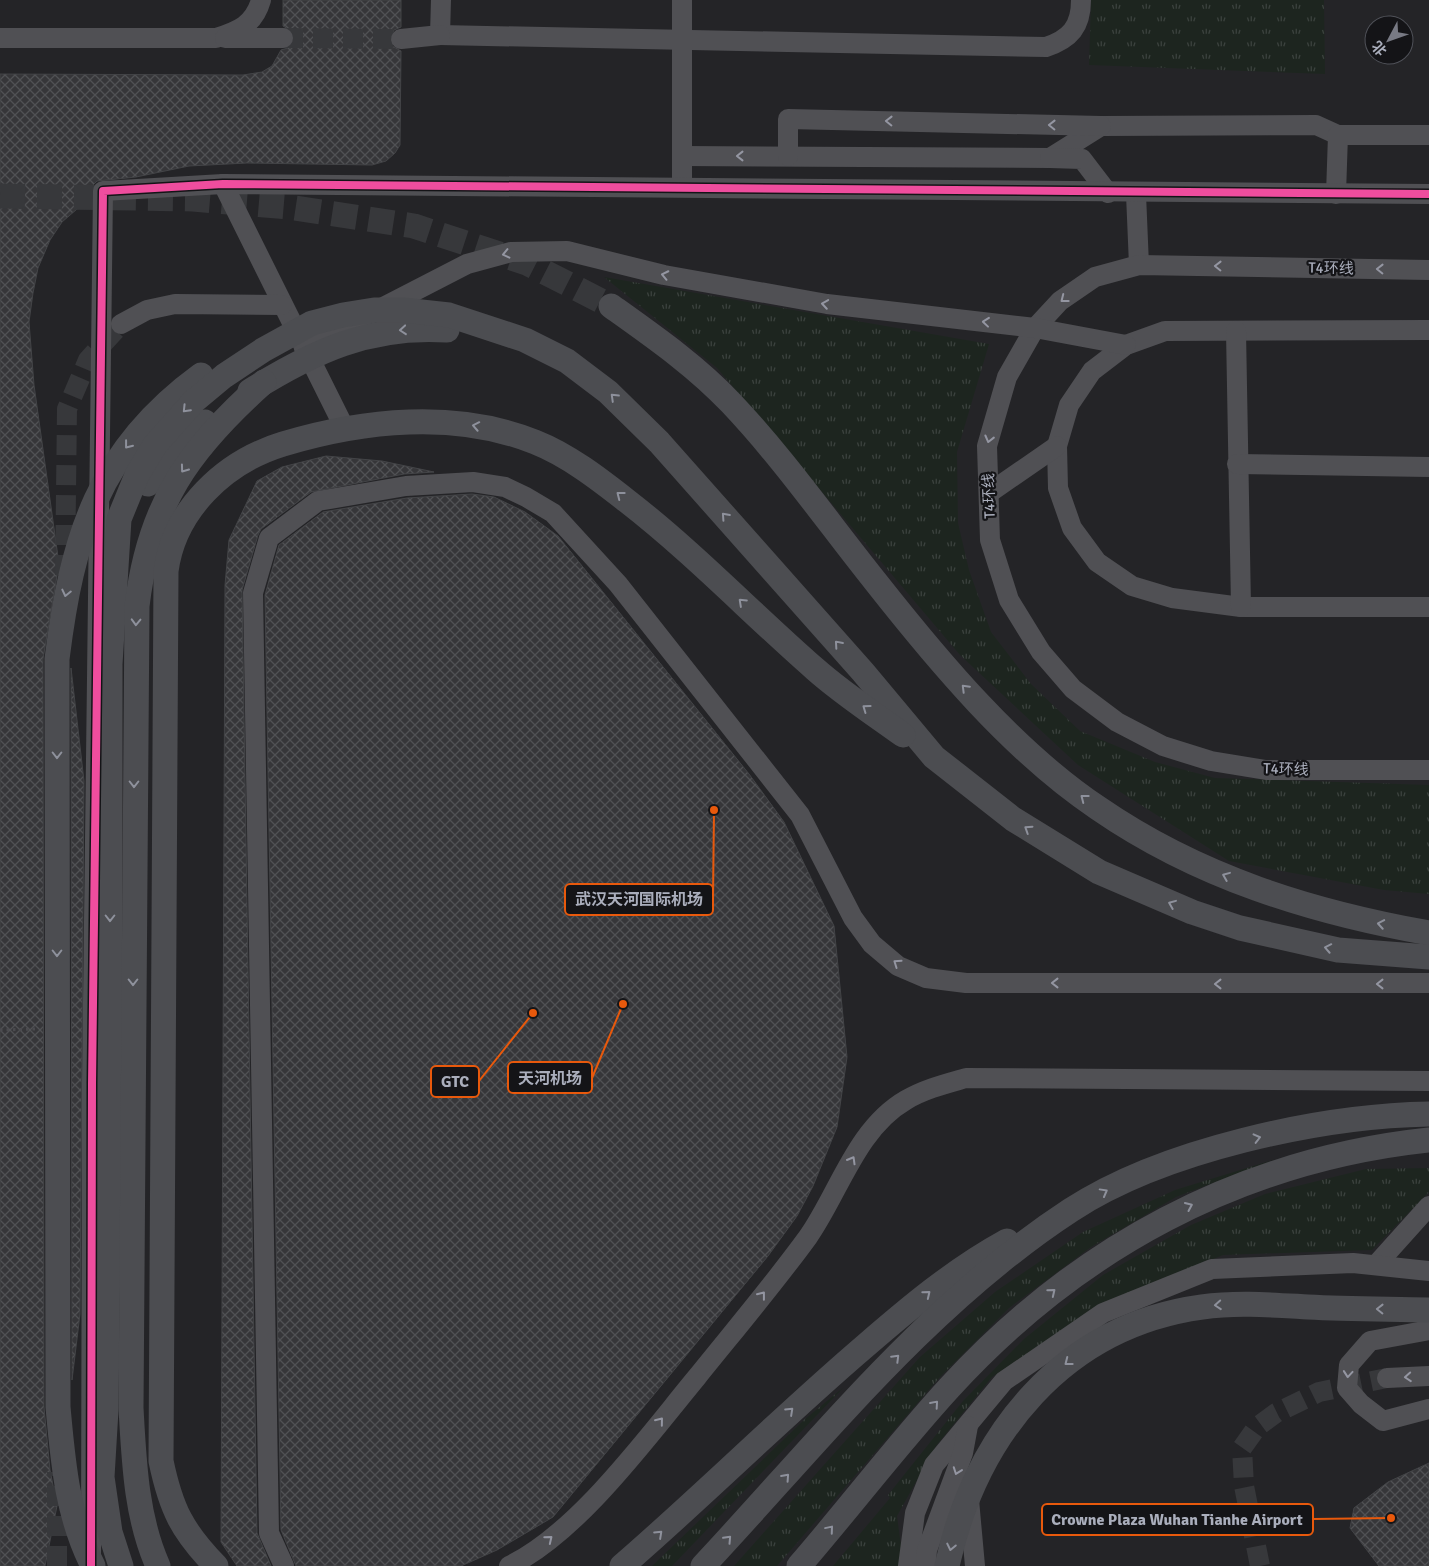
<svg xmlns="http://www.w3.org/2000/svg" width="1429" height="1566" viewBox="0 0 1429 1566" font-family="Signika,'Noto Sans SC',sans-serif">
  <style>
    .built { fill: #242427; fill-rule: evenodd }
    .grass { fill: url(#grass-tufts) }
    .building { fill: url(#building-cross-hatch); stroke: #434447 }
    .lines { fill: none; stroke-linecap: round; stroke-linejoin: round }
    .minor-tunnel { stroke: #37383b; stroke-width: 20; stroke-dasharray: 20 10; stroke-linecap: butt }
    .major-tunnel { stroke: #37383b; stroke-width: 25; stroke-dasharray: 25 12; stroke-linecap: butt }
    .path { stroke: #4b4b4f; stroke-width: 3; stroke-dasharray: 2.5 4; stroke-linecap: butt }
    .minor { stroke: #505054; stroke-width: 20 }
    .major { stroke: #4c4d51; stroke-width: 25 }
    .cycleway-casing { stroke: #141417; stroke-width: 11 }
    .cycleway { stroke: #ef4d9e; stroke-width: 8 }
    .oneway { stroke: #9496a2 }
    .oneway2 { stroke: #8e919c }
    .labels { text-anchor: middle; dominant-baseline: central; stroke-width: 4.5; stroke-linejoin: round; paint-order: stroke }
    .street-label { font-size: 15px; fill: #aaaebc; stroke: #141417 }
    .leader { fill: none; stroke: #e8590c; stroke-width: 2 }
    .callout-dot { fill: #e8590c; stroke: #141417; stroke-width: 2 }
    .callout { fill: #141417; stroke: #e8590c; stroke-width: 2 }
    .callout-label { font-size: 16px; text-anchor: middle; font-weight: bold; fill: #aaaebc }
  </style>
  <defs>
    <pattern id="grass-tufts" width="24" height="20" patternUnits="userSpaceOnUse" patternTransform="scale(1.25)"><rect width="24" height="20" fill="#1d251f"/><path d="M3 7l-1-3M5 7V3M7 7l1-3M15 17l-1-3M17 17v-4M19 17l1-3" fill="none" stroke="#3b423e"/></pattern>
    <pattern id="building-cross-hatch" width="8" height="8" patternUnits="userSpaceOnUse" patternTransform="scale(1.25)"><rect width="8" height="8" fill="#363639"/><path d="M0 0l8 8M0 8l8-8" fill="none" stroke="#505154"/></pattern>
  </defs>
  <rect width="100%" height="100%" fill="#1a1a1b"/>
  <path class="built" d="M0 0H1429V1566H0ZM1374 25H1404V55H1374Z"/>
  <g class="grass">
    <path d="M1091 0H1324L1325 74 1089 65Z"/>
    <path d="M604 277 989 344 957 452 958 523 969 570 991 632 1031 684 1080 731 1155 762 1215 778 1429 785V894L1384 890 1229 861 1078 765 960 655 717 368Z"/>
    <path d="M1276 1159 1176 1197 1091 1247 1009 1308 940 1377 777 1566H734L920 1357 995 1292 1083 1232 1175 1190Z"/>
    <path d="M1429 1168V1192L1372 1250 1223 1255 1100 1306 992 1377 936 1446 897 1516 902 1553 900 1566H833L890 1498 888 1495 963 1401 1024 1339 1103 1275 1191 1225 1265 1194 1366 1169Z"/>
    <path d="M844 1387 672 1566H652L805 1419Z"/>
  </g>
  <g class="building">
    <path d="M283 0H401V27L394 30 389 40 392 46 401 51 400 145 395 153 386 161 372 165 247 163 189 166 136 177 97 181 92 186 91 197 62 222 50 240 38 268 33 293 29 322 34 385 59 564 43 659 44 1407 50 1470 57 1506 45 1566H0V74L243 75 262 72 272 66 281 50 288 48 293 43V32L283 26Z"/>
    <path d="M326 456 382 461 434 472 404 474 311 492 261 529 258 535 242 590 257 1533 271 1566H237L221 1542 225 585 229 540 257 481 282 467Z"/>
    <path d="M472 494 494 497 525 512 558 536 749 774 784 822 834 926 847 1057 837 1127 813 1186 797 1216 768 1256 553 1517 497 1550 461 1566H296L281 1530 265 595 279 545 323 512 407 498Z"/>
    <path d="M71 668 84 781 80 1314 72 1380Z"/>
    <path d="M1429 1463V1566H1379L1350 1528 1354 1508 1388 1482Z"/>
  </g>
  <g class="lines">
    <g class="minor-tunnel">
      <path d="M283 38 401 39"/>
      <path d="M65 575 67 409 88 360 121 324"/>
      <path d="M57 1566V1472"/>
      <path d="M1260 1566 1244 1486 1242 1448 1257 1427 1276 1413 1319 1392 1387 1378"/>
    </g>
    <path class="major-tunnel" d="M0 196 193 199 288 207 414 226 527 263 611 306"/>
    <path class="path" d="M0 1030 37 1029"/>
    <g class="minor">
      <path d="M441 0 440 35 1046 47C1070 39 1081 27 1081 0"/>
      <path d="M0 38H216C238 31 254 25 261 0"/>
      <path d="M225 38H283"/>
      <path d="M401 39 440 35"/>
      <path d="M682 156 1050 158 1101 126 1316 125 1338 135"/>
      <path d="M788 156V119L1101 126"/>
      <path d="M1050 158 1082 159 1108 193"/>
      <path d="M223 184 345 429"/>
      <path d="M682 187V0"/>
      <path d="M1136 194 1139 265"/>
      <path d="M1336 194 1338 135H1429"/>
      <path d="M1429 270 1139 265 1095 277 1060 301 1035 328 1007 377 987 446 990 540 1009 600 1041 652 1073 689 1117 722 1163 746 1211 761 1266 770H1429"/>
      <path d="M121 324 147 310 175 304 282 305"/>
      <path d="M1429 330 1165 331 1126 345 1092 371 1069 405 1057 446 1058 488 1072 528 1097 562 1132 586 1172 598 1241 607H1429"/>
      <path d="M1236 331 1241 607"/>
      <path d="M304 348 467 264 511 252 567 251 664 275 827 304 1035 328 1126 345"/>
      <path d="M1237 464 1429 467"/>
      <path d="M989 493 1057 446"/>
      <path d="M1376 1265 1429 1206"/>
      <path d="M1429 1330 1370 1341 1349 1365 1347 1388 1361 1404 1383 1421 1429 1409"/>
      <path d="M1387 1378 1429 1376"/>
      <path d="M969 1500 975 1566"/>
      <path d="M91 1555 92 1084 103 191 223 184 1429 194"/>
      <path d="M284 1566 269 1533 253 593 269 538 318 501 406 486 473 482 505 487 526 497 553 513 618 584 800 815 853 918 872 944 898 966 926 978 966 983H1429"/>
      <path d="M509 1566C578 1533 648 1436 697 1377 734 1331 773 1285 808 1237 839 1193 856 1129 906 1100 925 1089 945 1084 966 1078L1429 1081"/>
      <path d="M908 1566 915 1513 934 1465 1004 1381 1103 1313 1212 1269 1353 1263 1429 1271"/>
      <path d="M926 1566 927 1550 963 1453 968 1426"/>
    </g>
    <g class="major">
      <path d="M611 306C653 336 695 365 731 403 784 459 827 521 875 581 938 661 1013 751 1098 808 1198 877 1311 912 1429 933"/>
      <path d="M250 391C314 351 370 325 447 330"/>
      <path d="M148 484 173 451 205 422"/>
      <path d="M93 1566C67 1515 63 1462 58 1407L57 659C72 538 98 450 201 375"/>
      <path d="M121 1566 110 1532 102 1477 106 1410 110 1083V664L119 519 137 475 155 445 194 401 224 376 263 350 312 323 343 315 374 310H403L449 315 525 340 567 361 608 392 659 442 863 672 934 757 1013 819 1099 872 1192 912 1240 928 1338 950 1429 957"/>
      <path d="M158 1566C136 1517 134 1461 131 1408L137 606C149 504 189 449 264 382"/>
      <path d="M216 1566C182 1531 171 1509 161 1461L166 571C174 510 224 462 283 444 363 420 455 410 535 442 568 455 599 479 627 501 694 553 752 614 815 669 842 693 874 714 903 735"/>
      <path d="M622 1566C704 1495 781 1418 864 1347 909 1308 954 1270 1007 1241"/>
      <path d="M703 1566C819 1442 927 1304 1071 1210 1163 1150 1320 1116 1429 1114"/>
      <path d="M799 1566C850 1507 897 1445 949 1388 1077 1248 1240 1160 1429 1140"/>
      <path d="M947 1566C976 1434 1063 1326 1202 1307 1237 1302 1273 1305 1308 1307 1348 1309 1389 1309 1429 1310"/>
    </g>
    <g class="cycleway-casing">
      <path id="cycleway" d="M91 1566 92 1084 103 191 223 184 1429 194"/>
    </g>
    <use href="#cycleway" class="cycleway"/>
  </g>
  <defs><path id="oneway-chevron" d="M-2-3.5L2.5 0L-2 3.5" fill="none" stroke-width="1.6" stroke-linecap="round" stroke-linejoin="round" transform="scale(1.25)"/></defs>
  <g class="oneway">
    <use href="#oneway-chevron" transform="translate(889 121) rotate(-179)"/>
    <use href="#oneway-chevron" transform="translate(1052 125) rotate(-179)"/>
    <use href="#oneway-chevron" transform="translate(740 156) rotate(-180)"/>
    <use href="#oneway-chevron" transform="translate(506 254) rotate(167)"/>
    <use href="#oneway-chevron" transform="translate(1218 266) rotate(-179)"/>
    <use href="#oneway-chevron" transform="translate(1380 269) rotate(-179)"/>
    <use href="#oneway-chevron" transform="translate(665 275) rotate(-168)"/>
    <use href="#oneway-chevron" transform="translate(1064 299) rotate(142)"/>
    <use href="#oneway-chevron" transform="translate(825 304) rotate(-171)"/>
    <use href="#oneway-chevron" transform="translate(986 322) rotate(-174)"/>
    <use href="#oneway-chevron" transform="translate(989 439) rotate(104)"/>
    <use href="#oneway-chevron" transform="translate(897 963) rotate(-145)"/>
    <use href="#oneway-chevron" transform="translate(1055 983) rotate(-180)"/>
    <use href="#oneway-chevron" transform="translate(1218 984) rotate(-180)"/>
    <use href="#oneway-chevron" transform="translate(1380 984) rotate(-180)"/>
    <use href="#oneway-chevron" transform="translate(852 1160) rotate(-60)"/>
    <use href="#oneway-chevron" transform="translate(762 1295) rotate(-52)"/>
    <use href="#oneway-chevron" transform="translate(1348 1374) rotate(95)"/>
    <use href="#oneway-chevron" transform="translate(1408 1377) rotate(176)"/>
    <use href="#oneway-chevron" transform="translate(660 1421) rotate(-51)"/>
    <use href="#oneway-chevron" transform="translate(957 1471) rotate(110)"/>
    <use href="#oneway-chevron" transform="translate(549 1539) rotate(-39)"/>
  </g>
  <g class="oneway2">
    <use href="#oneway-chevron" transform="translate(403 330) rotate(175)"/>
    <use href="#oneway-chevron" transform="translate(614 397) rotate(-136)"/>
    <use href="#oneway-chevron" transform="translate(186 409) rotate(134)"/>
    <use href="#oneway-chevron" transform="translate(476 426) rotate(-169)"/>
    <use href="#oneway-chevron" transform="translate(128 445) rotate(128)"/>
    <use href="#oneway-chevron" transform="translate(184 469) rotate(126)"/>
    <use href="#oneway-chevron" transform="translate(620 495) rotate(-142)"/>
    <use href="#oneway-chevron" transform="translate(725 516) rotate(-132)"/>
    <use href="#oneway-chevron" transform="translate(66 593) rotate(103)"/>
    <use href="#oneway-chevron" transform="translate(742 602) rotate(-137)"/>
    <use href="#oneway-chevron" transform="translate(136 622) rotate(92)"/>
    <use href="#oneway-chevron" transform="translate(838 644) rotate(-131)"/>
    <use href="#oneway-chevron" transform="translate(965 688) rotate(-135)"/>
    <use href="#oneway-chevron" transform="translate(866 708) rotate(-144)"/>
    <use href="#oneway-chevron" transform="translate(57 755) rotate(90)"/>
    <use href="#oneway-chevron" transform="translate(134 784) rotate(90)"/>
    <use href="#oneway-chevron" transform="translate(1084 798) rotate(-142)"/>
    <use href="#oneway-chevron" transform="translate(1028 829) rotate(-147)"/>
    <use href="#oneway-chevron" transform="translate(1226 876) rotate(-158)"/>
    <use href="#oneway-chevron" transform="translate(1172 904) rotate(-158)"/>
    <use href="#oneway-chevron" transform="translate(110 918) rotate(90)"/>
    <use href="#oneway-chevron" transform="translate(1381 924) rotate(-170)"/>
    <use href="#oneway-chevron" transform="translate(1328 948) rotate(-169)"/>
    <use href="#oneway-chevron" transform="translate(57 953) rotate(90)"/>
    <use href="#oneway-chevron" transform="translate(133 982) rotate(90)"/>
    <use href="#oneway-chevron" transform="translate(1257 1138) rotate(-14)"/>
    <use href="#oneway-chevron" transform="translate(1104 1192) rotate(-29)"/>
    <use href="#oneway-chevron" transform="translate(1189 1206) rotate(-24)"/>
    <use href="#oneway-chevron" transform="translate(1052 1292) rotate(-39)"/>
    <use href="#oneway-chevron" transform="translate(927 1294) rotate(-39)"/>
    <use href="#oneway-chevron" transform="translate(1218 1305) rotate(176)"/>
    <use href="#oneway-chevron" transform="translate(1380 1309) rotate(-179)"/>
    <use href="#oneway-chevron" transform="translate(896 1358) rotate(-45)"/>
    <use href="#oneway-chevron" transform="translate(1068 1362) rotate(142)"/>
    <use href="#oneway-chevron" transform="translate(935 1404) rotate(-49)"/>
    <use href="#oneway-chevron" transform="translate(790 1411) rotate(-43)"/>
    <use href="#oneway-chevron" transform="translate(786 1477) rotate(-48)"/>
    <use href="#oneway-chevron" transform="translate(830 1529) rotate(-50)"/>
    <use href="#oneway-chevron" transform="translate(659 1534) rotate(-43)"/>
    <use href="#oneway-chevron" transform="translate(728 1539) rotate(-47)"/>
    <use href="#oneway-chevron" transform="translate(951 1547) rotate(102)"/>
  </g>
  <g class="labels">
    <g class="street-label">
      <text transform="translate(1331 268) rotate(1)">T4环线</text>
      <text transform="translate(989 496) rotate(-92)">T4环线</text>
      <text transform="translate(1286 769) rotate(2)">T4环线</text>
    </g>
  </g>
  <path class="leader" d="M714 810L713 899M623 1004L592 1078M533 1013L479 1081M1391 1518L1313 1519"/>
  <g class="callout-dot">
    <circle cx="714" cy="810" r="5"/>
    <circle cx="623" cy="1004" r="5"/>
    <circle cx="533" cy="1013" r="5"/>
    <circle cx="1391" cy="1518" r="5"/>
  </g>
  <g class="callout">
    <rect x="565" y="884" width="148" height="31" rx="5"/>
    <rect x="508" y="1062" width="84" height="31" rx="5"/>
    <rect x="431" y="1066" width="48" height="31" rx="5"/>
    <rect x="1042" y="1504" width="271" height="31" rx="5"/>
  </g>
  <g class="callout-label">
    <text x="639" y="905">武汉天河国际机场</text>
    <text x="550" y="1084">天河机场</text>
    <text x="455" y="1087">GTC</text>
    <text x="1177" y="1525">Crowne Plaza Wuhan Tianhe Airport</text>
  </g>
  <g transform="translate(1389 40) rotate(229)"><circle r="24" fill="#141417" stroke="#505259"/>
  <path d="M0-4L9 19L0 12L-9 19Z" fill="#787a84"/>
  <text y="-8" font-size="14" font-weight="bold" text-anchor="middle" fill="#aaaebc">北</text>
  </g>
</svg>
